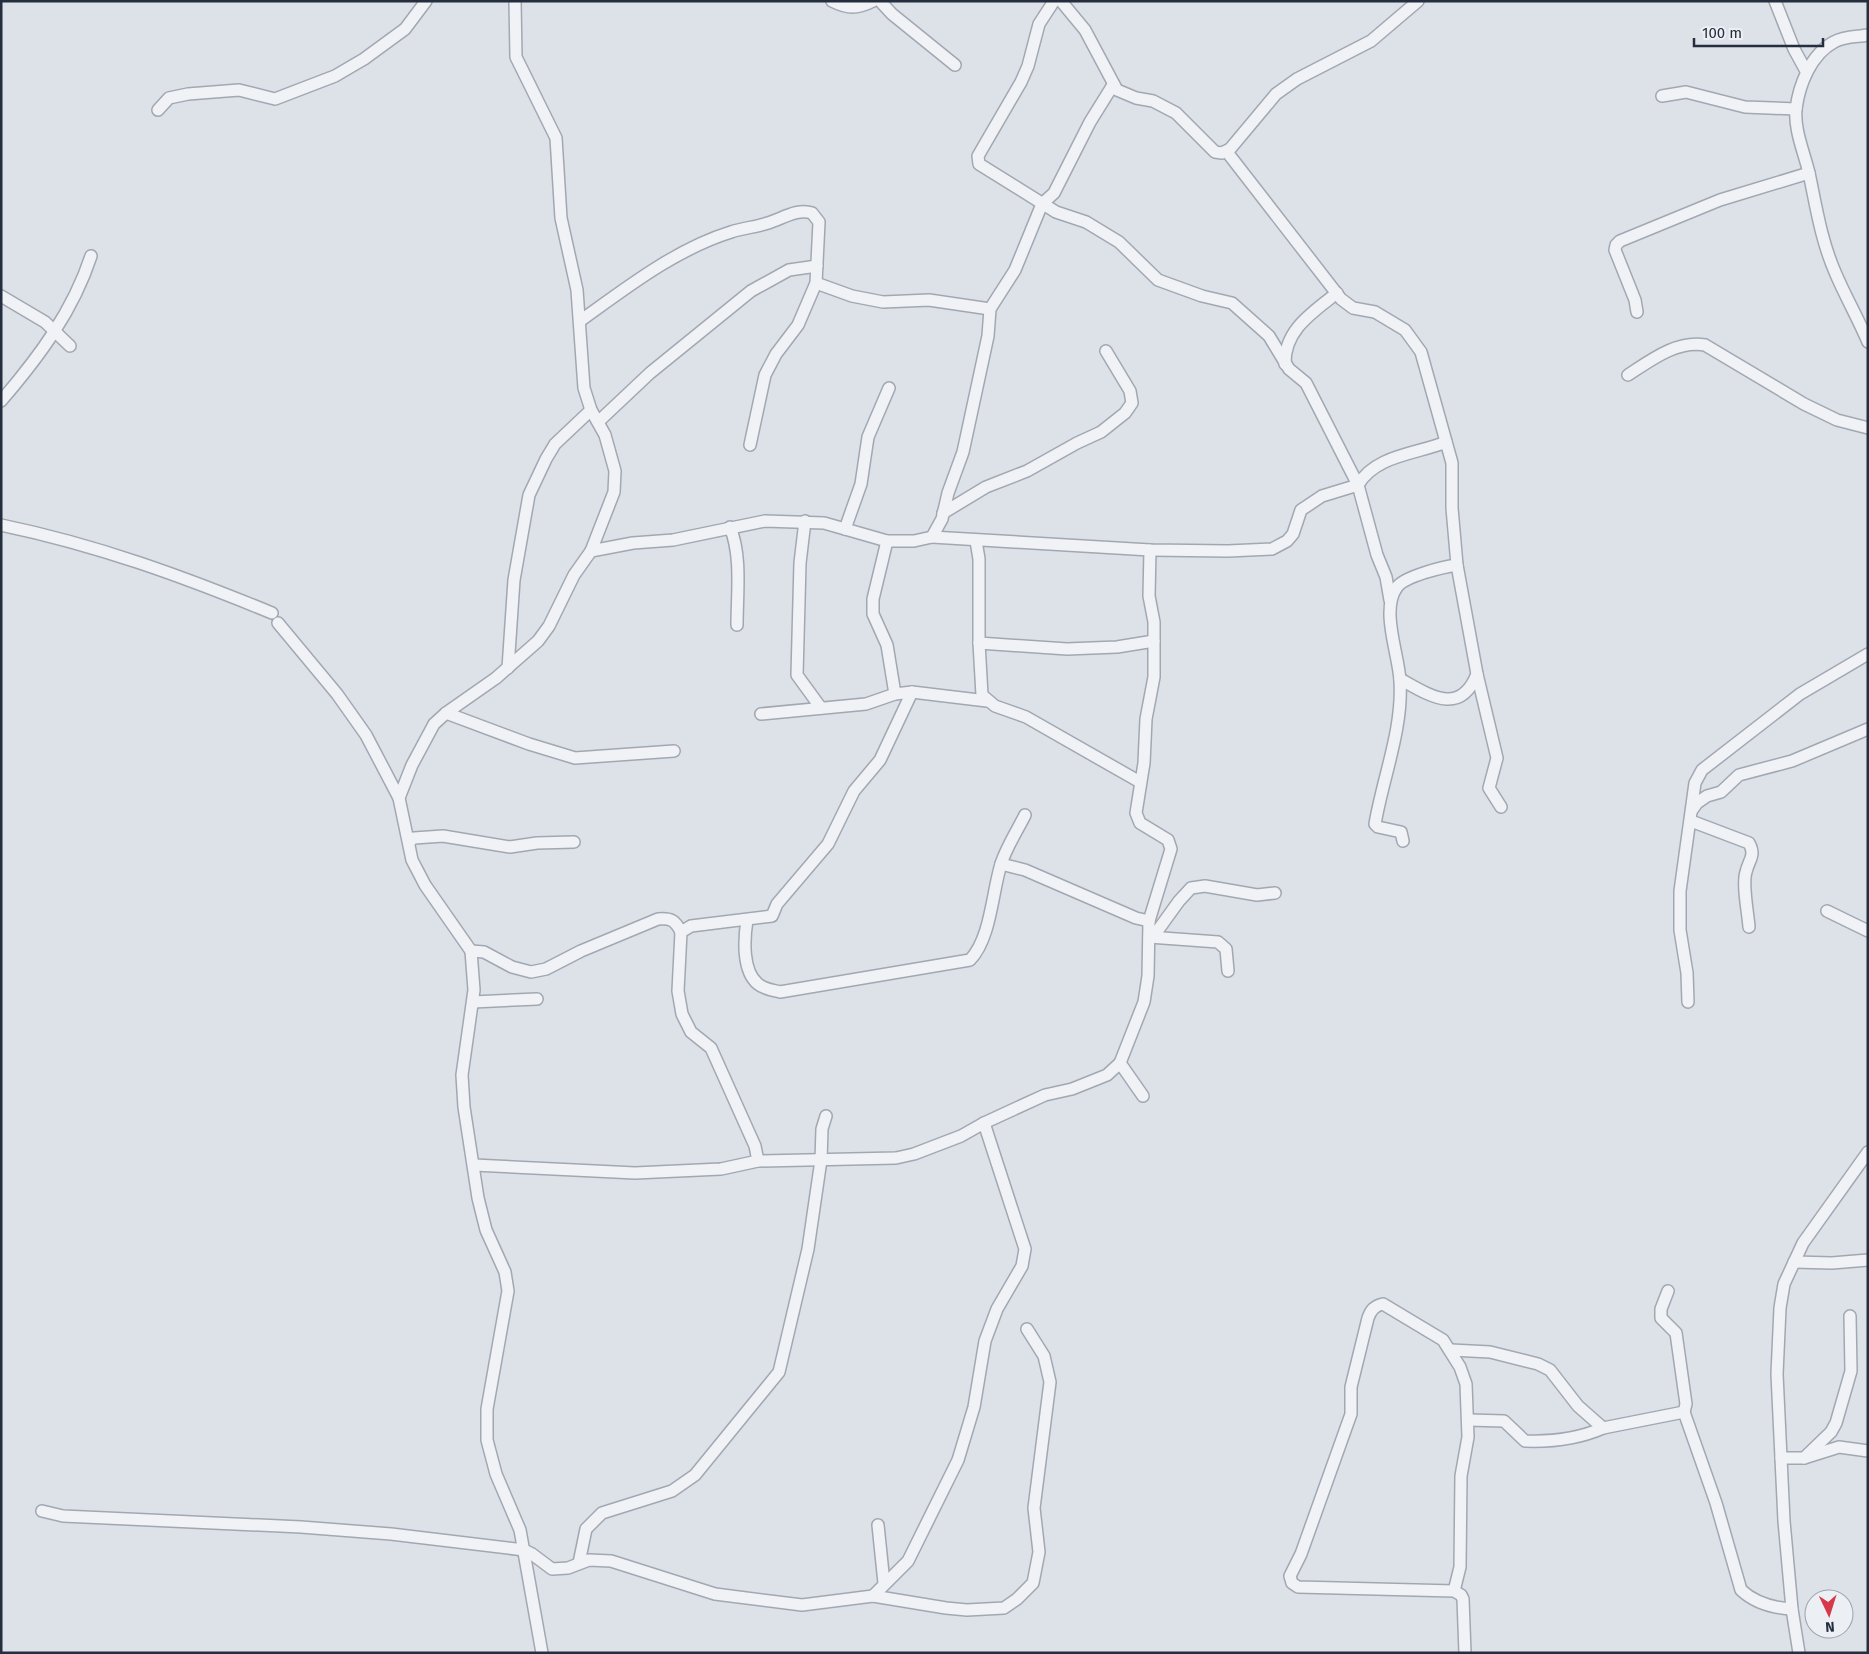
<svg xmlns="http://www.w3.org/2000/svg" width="1869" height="1654" viewBox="0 0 1869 1654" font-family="'Fira Sans',sans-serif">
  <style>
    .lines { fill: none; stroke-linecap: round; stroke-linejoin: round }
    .minor-casing { stroke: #a2a8b2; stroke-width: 14 }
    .minor { stroke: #f0f2f6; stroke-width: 11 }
  </style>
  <rect width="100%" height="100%" fill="#dde1e8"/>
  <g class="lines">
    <g class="minor-casing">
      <g id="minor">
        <path d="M515 1 516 57 556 138 561 218 577 290 584 388 591 410 605 435 615 471 614 492 591 551"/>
        <path d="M832 1C848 9 857 9 873 1"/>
        <path d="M880 1 892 14 955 65"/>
        <path d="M1054 1 1039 24 1028 66 1021 82 978 156 979 164 1056 212 1086 222 1119 242 1158 280 1202 296 1232 303 1269 336 1289 369 1306 383 1358 485 1377 555 1386 577 1390 600"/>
        <path d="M1061 1 1085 30 1117 90 1136 98 1153 101 1176 113 1215 152 1222 153 1230 149 1276 94 1297 79 1371 41 1418 1"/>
        <path d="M1775 1 1794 49 1806 71"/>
        <path d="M1868 35C1857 37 1844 36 1834 42 1811 54 1799 85 1796 109 1794 130 1804 152 1809 173 1816 206 1821 240 1835 272 1845 296 1858 318 1868 342"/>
        <path d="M1662 96 1686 92 1745 107 1796 109"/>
        <path d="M158 110 169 98 188 94 239 90 275 99 335 76 364 59 405 29 426 1"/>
        <path d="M1227 152 1341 299 1353 308 1375 312 1405 330 1421 352 1452 463V508L1457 565 1477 674 1497 758 1489 788 1501 807"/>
        <path d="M816 283 852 296 883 302 929 300 990 309"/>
        <path d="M1 296 45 322 70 346"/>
        <path d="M1637 312 1635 300 1615 250 1616 245 1620 241 1720 200 1809 173"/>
        <path d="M580 321C626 288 676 249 731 232 743 228 756 227 768 223 782 219 797 208 812 213L819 222 816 283 798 325 776 354 765 375 750 445"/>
        <path d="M1285 364C1284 330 1313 312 1337 293"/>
        <path d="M1628 375C1651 360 1677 340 1705 345L1804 404 1837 420 1868 428"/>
        <path d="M1 401C39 357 73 311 91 256"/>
        <path d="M598 422 650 373 751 291 789 270 817 266"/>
        <path d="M943 513 986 487 1027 471 1077 443 1101 432 1125 413 1132 403 1130 391 1106 351"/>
        <path d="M805 521 800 563 797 675 821 708"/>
        <path d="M1 525C97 545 182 576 272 613"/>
        <path d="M730 527C742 556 737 594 737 625"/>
        <path d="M845 529 861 484 868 437 889 388"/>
        <path d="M932 537 1150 550 1228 551 1272 549 1287 541 1293 534 1301 510 1322 496 1358 485C1375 455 1417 454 1446 442"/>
        <path d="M887 541 873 599V614L887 645 895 694"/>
        <path d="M976 541 979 559V643L982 695 995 706 1026 717 1140 782"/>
        <path d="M278 623 337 694 366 735 399 798 412 860 425 885 471 951 474 990 462 1075 464 1107 478 1198 486 1230 505 1272 508 1291 487 1409V1440L496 1474 520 1530 542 1653"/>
        <path d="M979 643 1067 649 1117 647 1154 641"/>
        <path d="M508 668 514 580 529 495 546 459 555 444 591 410"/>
        <path d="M1400 679C1429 695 1460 717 1477 674"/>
        <path d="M446 713 529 744 575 758 674 751"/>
        <path d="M761 714 866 704 895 694 912 692 987 701"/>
        <path d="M399 798 412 765 434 724 446 713 496 678 538 641 549 626 574 575 591 551 633 543 673 540 765 521 824 523 887 541H914L932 537 942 519 948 493 963 452 988 336 990 309 1015 270 1042 204 1054 193 1090 122 1113 85"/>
        <path d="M1692 810 1697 803 1707 796 1721 792 1739 775 1792 761 1868 729"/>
        <path d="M1691 821 1749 843C1756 856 1749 859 1746 872 1742 884 1748 913 1749 927"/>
        <path d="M1403 841 1401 832 1378 827 1375 824C1383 777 1403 729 1400 681 1399 655 1380 610 1397 587 1405 576 1443 567 1457 565"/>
        <path d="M409 842 414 838 443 836 510 847 537 843 574 842"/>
        <path d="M1001 864 1025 870 1136 918 1149 921"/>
        <path d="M1827 911 1868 931"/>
        <path d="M747 920C744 939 742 971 758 984 764 989 772 990 780 992L970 960C991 938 992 893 1001 864 1006 848 1017 831 1025 815"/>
        <path d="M1149 937 1218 942 1226 949 1228 971"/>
        <path d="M1153 937 1179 901 1191 888 1205 886 1257 895 1275 893"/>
        <path d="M471 951 484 952 512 967 531 972 546 969 581 951 658 919C671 918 675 920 681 932"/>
        <path d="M473 1002 537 999"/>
        <path d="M1688 1002 1687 973 1680 930V891L1695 783 1702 770 1800 694 1868 654"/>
        <path d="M1120 1063 1143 1096"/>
        <path d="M758 1161 755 1146 711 1048 691 1032 682 1014 678 991 681 932 691 926 772 916 777 904 828 844 854 791 880 760 912 692"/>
        <path d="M474 1165 635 1173 721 1169 758 1161 896 1158 914 1154 961 1136 984 1123 1045 1095 1072 1089 1107 1075 1120 1063 1144 1002 1148 976 1149 921 1171 849 1168 840 1140 823 1136 813 1144 763 1146 719 1154 677V622L1149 596 1150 550"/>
        <path d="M1794 1262 1832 1263 1868 1260"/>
        <path d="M1451 1350 1490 1352 1538 1364 1550 1370 1578 1406 1603 1428 1684 1412 1686 1404 1676 1333 1661 1318V1309L1668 1291"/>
        <path d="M1684 1412 1716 1503 1741 1590C1755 1603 1773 1608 1792 1609"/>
        <path d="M1468 1420 1504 1421 1525 1441C1553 1442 1578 1439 1603 1428"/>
        <path d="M1781 1458H1804L1839 1447 1868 1451"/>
        <path d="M1804 1458 1831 1432 1836 1423 1851 1371 1850 1316"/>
        <path d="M42 1511 63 1516 301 1527 391 1534 524 1550 532 1554 552 1569 568 1568 589 1560 611 1561 715 1594 802 1605 873 1596 946 1608 967 1610 1004 1608 1017 1599 1033 1583 1039 1552 1034 1508 1050 1382 1044 1356 1027 1329"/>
        <path d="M878 1525 884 1583"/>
        <path d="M579 1563 586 1529 602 1513 672 1491 695 1475 779 1372 808 1249 821 1160 822 1129 826 1116"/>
        <path d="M1454 1591 1460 1567 1461 1476 1468 1437 1466 1384 1460 1367 1443 1340 1383 1304C1374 1306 1371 1310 1368 1318L1351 1387V1414L1301 1554 1290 1576 1292 1583 1298 1587 1454 1591 1461 1595 1463 1599 1465 1653"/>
        <path d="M873 1596 908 1561 958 1460 974 1407 985 1341 997 1309 1022 1266 1025 1249 984 1123"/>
        <path d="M1799 1653 1792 1609 1784 1521 1777 1374 1780 1308 1784 1284 1803 1243 1868 1152"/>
      </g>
    </g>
    <use href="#minor" class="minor"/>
  </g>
  <rect width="1869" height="1654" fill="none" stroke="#252e3f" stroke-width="5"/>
  <g transform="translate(1829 1614) rotate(176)"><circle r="24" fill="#ecf0f5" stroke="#9ca2ac"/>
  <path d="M0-4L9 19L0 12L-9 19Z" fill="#d6394a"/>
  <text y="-8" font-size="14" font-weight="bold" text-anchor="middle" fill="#252e3f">N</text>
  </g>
  <path d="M1694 38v8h129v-8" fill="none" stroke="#252e3f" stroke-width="2.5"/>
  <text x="1702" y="38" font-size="15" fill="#252e3f" stroke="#ecf0f5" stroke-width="4" paint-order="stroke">100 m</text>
</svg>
